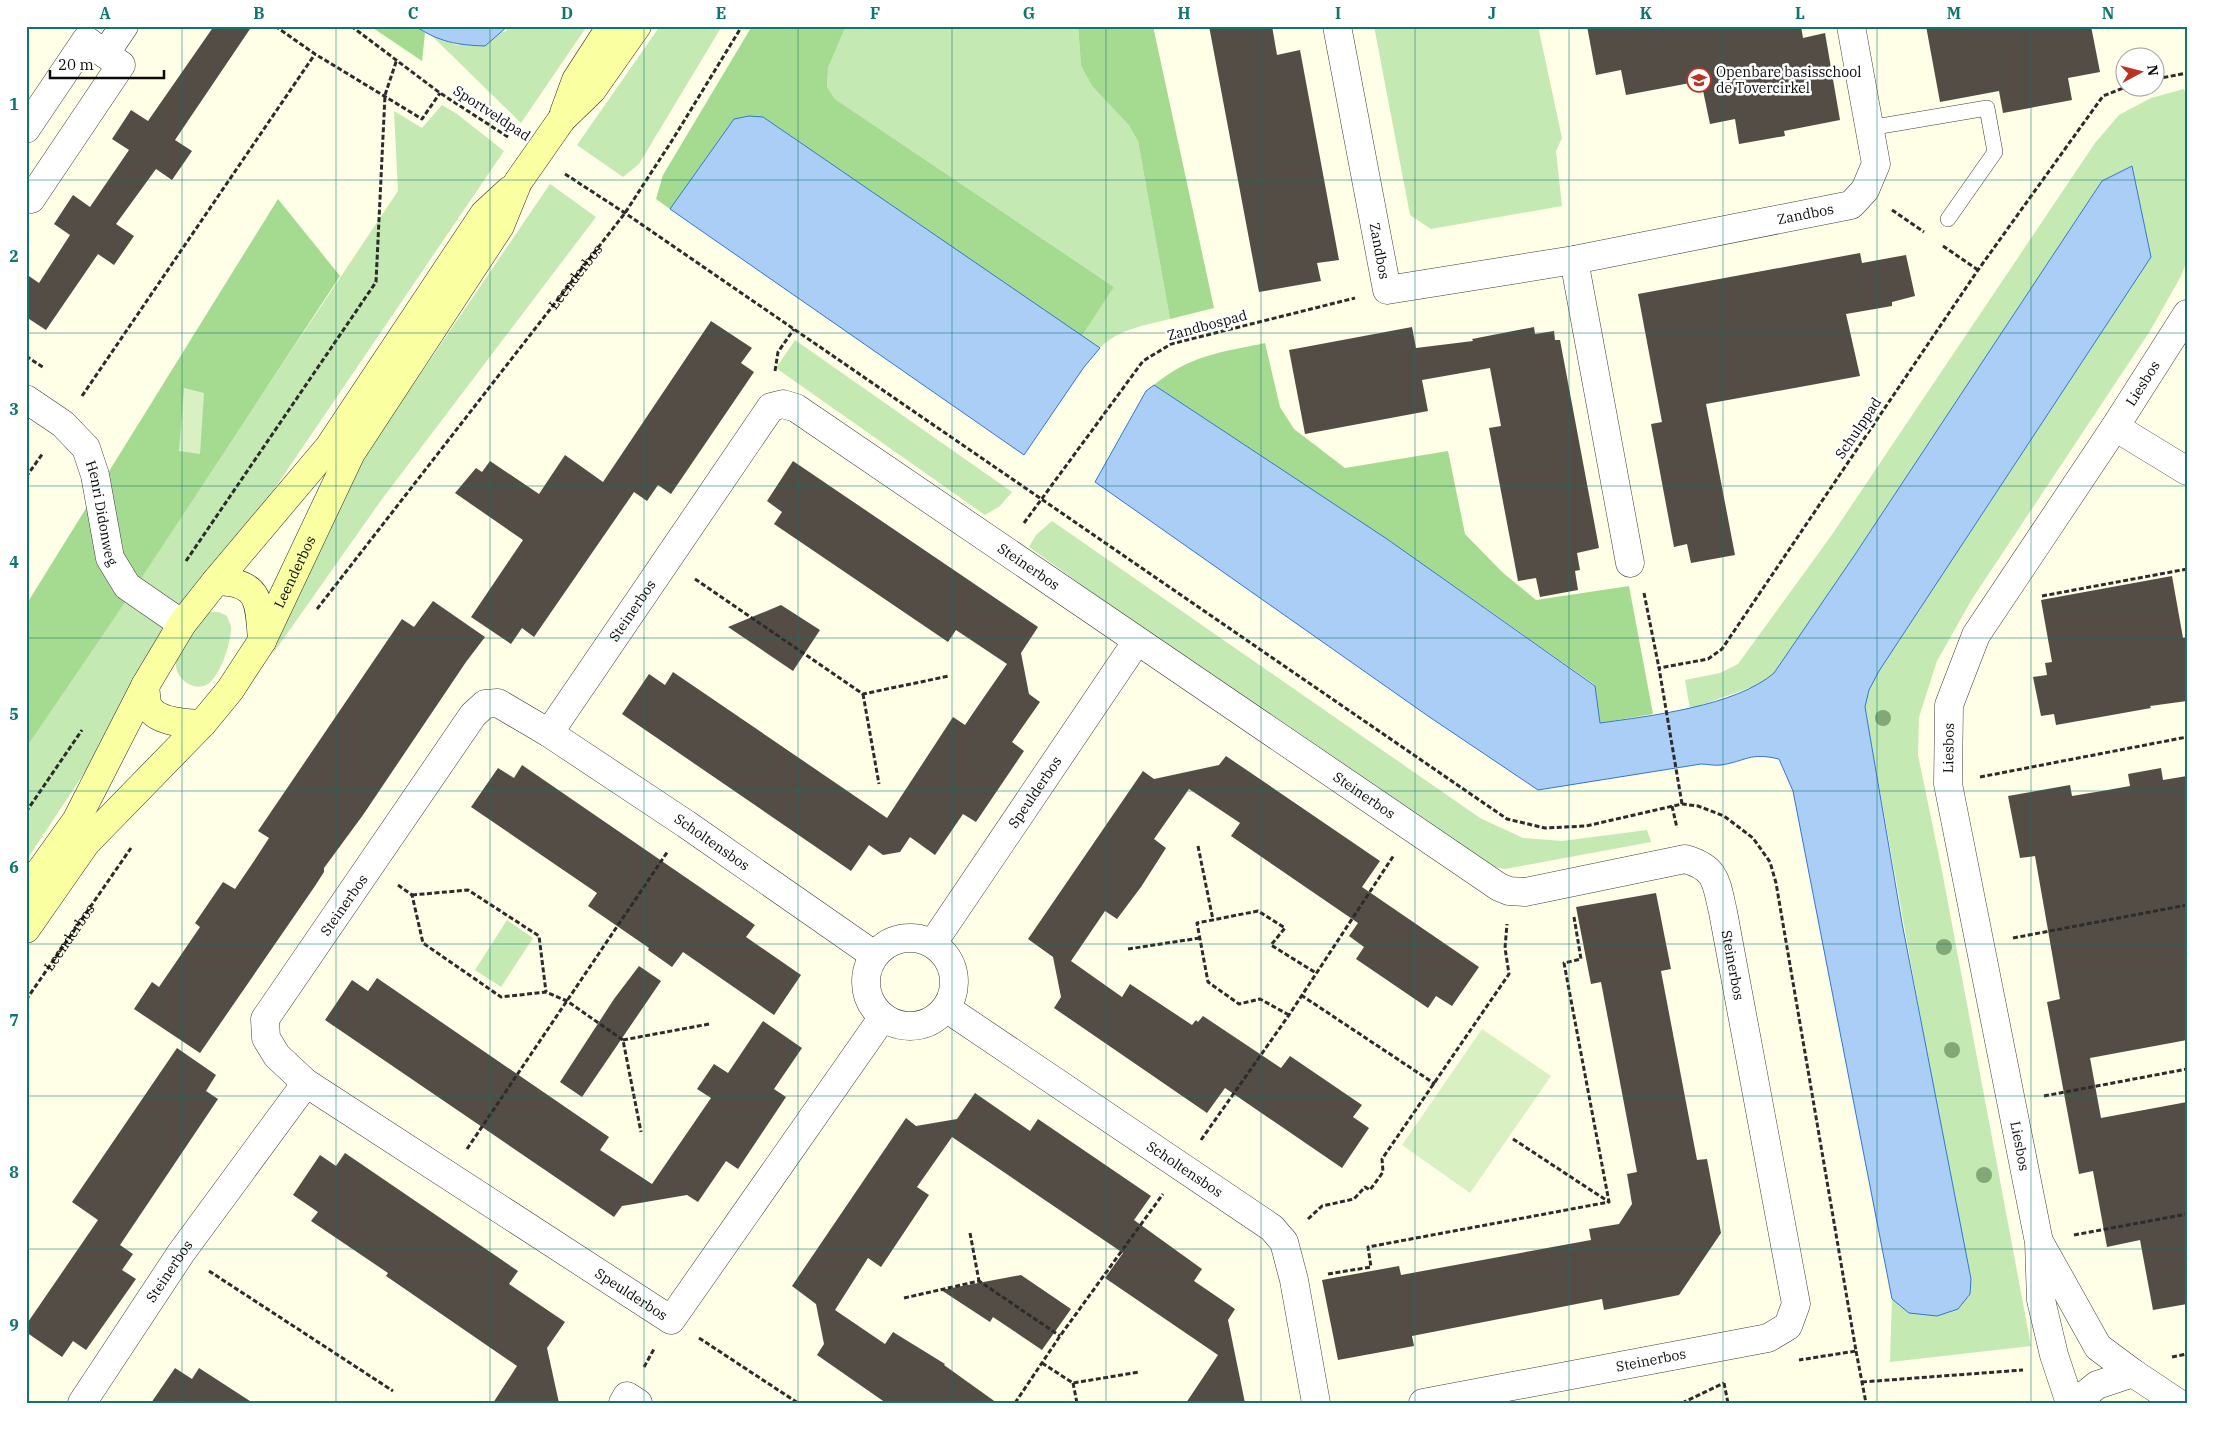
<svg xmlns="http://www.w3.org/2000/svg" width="2213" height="1429" viewBox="0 0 2213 1429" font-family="'IBM Plex Serif',serif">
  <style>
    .green { fill: #c5e9b2 }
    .forest { fill: #a5da91 }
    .pitch { fill: #d9f0c3 }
    .water { fill: #abcef7; stroke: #3276cf }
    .building { fill: #534d46 }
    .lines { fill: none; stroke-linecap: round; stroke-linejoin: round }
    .service-casing { stroke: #3d3d3d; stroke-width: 16 }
    .minor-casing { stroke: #3d3d3d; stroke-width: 29 }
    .secondary-casing { stroke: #2c2c2c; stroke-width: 29 }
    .path { stroke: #2c2c2c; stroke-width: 3; stroke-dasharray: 5 2.5; stroke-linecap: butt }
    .service { stroke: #fff; stroke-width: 15 }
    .minor { stroke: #fff; stroke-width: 28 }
    .secondary { stroke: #faffa2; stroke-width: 28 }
    .secondary-bridge-casing { stroke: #2c2c2c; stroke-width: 29; stroke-linecap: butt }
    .secondary-bridge { stroke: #faffa2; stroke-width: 28 }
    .tree { fill: #83a877 }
    .grid { fill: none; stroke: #0f766e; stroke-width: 1; stroke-opacity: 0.55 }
    .labels { text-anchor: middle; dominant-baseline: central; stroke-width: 5; stroke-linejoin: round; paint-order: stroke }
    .poi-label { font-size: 14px; fill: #0a0a0a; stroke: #fff; text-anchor: start }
    .street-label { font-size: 14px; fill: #0a0a0a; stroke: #fff }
    .neatline { fill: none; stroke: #0f766e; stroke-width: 2 }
    .grid-label { font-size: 16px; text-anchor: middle; font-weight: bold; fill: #0f766e }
  </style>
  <rect width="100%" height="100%" fill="#fffee7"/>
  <g class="green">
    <path d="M508 26H587L521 123 431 35 457 45 506 31Z"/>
    <path d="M660 26H722L639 164 623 177 577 145Z"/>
    <path d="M846 26H1078L1081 66 1092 86 1130 125 1138 141 1170 319C1146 325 1118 329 1100 348L1082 336 1114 287 835 99 827 87 828 68Z"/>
    <path d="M1374 26H1538L1562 138 1556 151 1562 206 1431 229 1410 215Z"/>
    <path d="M2184 89 2187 98V261L2181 276 2150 331 1972 599 1937 661 1919 717 1918 755 1942 871 2031 1346 1890 1362 1892 1299 1909 1313 1937 1316 1958 1309 1970 1294 1865 707 1869 690 1879 671 2151 257 2132 166 2102 181 1854 556 1774 673 1763 683 1690 709 1685 680 1720 673 1738 664 1831 536 2095 143 2119 115 2151 98Z"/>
    <path d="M442 105 457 114 504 151 196 604 26 861V748L398 191 394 111 422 128Z"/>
    <path d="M550 184 596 217 382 499 272 655 340 492Z"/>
    <path d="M795 340 1012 492 1000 506 985 515 776 368Z"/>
    <path d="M1052 521 1480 818 1523 838 1562 841 1647 830 1651 842 1505 869 1490 866 1245 702 1029 547 1036 535Z"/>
    <path d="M210 612H219L227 616C228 620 232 626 231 630 230 645 220 678 206 685 190 692 171 674 177 658 183 643 194 628 202 614Z"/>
    <path d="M507 920 533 938 501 987 475 970Z"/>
  </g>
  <g class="forest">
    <path d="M370 26H415L425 33 422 61Z"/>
    <path d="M752 26H846L828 68 827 87 835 99 1114 287 1082 336 763 117 734 119 670 209 656 199 663 175Z"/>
    <path d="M1078 26H1153L1214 308 1170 319 1138 141 1129 125 1092 86 1081 66Z"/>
    <path d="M278 199 340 276 140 580 26 748V605Z"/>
    <path d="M1265 343 1280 407 1294 429 1345 468 1448 451 1465 534 1502 572 1536 600 1629 586 1653 714 1600 723 1595 685 1387 539 1154 385C1190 355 1222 352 1265 343Z"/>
  </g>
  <g class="pitch">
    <path d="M184 388 204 393 200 454 179 451Z"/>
    <path d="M1482 1029 1551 1076 1470 1193 1402 1145Z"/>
  </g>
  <g class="water">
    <path d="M415 26H508L485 46C457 45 439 42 415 26Z"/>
    <path d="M749 116 763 117 1100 348 1084 367 1024 455 670 209 734 119Z"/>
    <path d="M2132 166 2151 257 1879 671 1869 690 1865 707 1902 923 1971 1279 1970 1294 1958 1309 1937 1316 1909 1313 1892 1299 1793 791 1779 759C1749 752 1747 761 1721 765 1714 766 1707 764 1701 764L1538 790 1428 716 1095 482 1146 391 1154 385 1387 539 1595 686 1600 723C1650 716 1736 706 1774 673L1854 556 2102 181Z"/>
  </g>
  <g class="building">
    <path d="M214 26H252L175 140 192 151 172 180 156 169 116 224 134 236 114 265 98 254 46 330 26 317V274L39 283 70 235 54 224 73 195 90 207 129 150 112 139 131 110 148 121Z"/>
    <path d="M1209 26H1272L1277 55 1300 50 1339 260 1317 263 1321 281 1259 292Z"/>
    <path d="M1587 26H1801L1803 38 1825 33 1840 120 1784 131 1785 136 1739 144 1735 119 1710 124 1701 81 1626 95 1621 70 1596 75Z"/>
    <path d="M1926 26H2091L2100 72 2068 78 2072 100 2003 113 1999 91 1940 102Z"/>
    <path d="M1860 253 1862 263 1906 255 1915 296 1892 302V306L1846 314 1860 376 1706 404 1735 555 1691 563 1687 544 1674 547 1668 515 1651 424 1662 422 1638 294Z"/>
    <path d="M711 321 752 348 741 363 754 372 671 494 658 485 647 501 634 492 534 637 522 628 511 644 471 617 523 540 455 493 476 468 482 472 490 461 539 494 565 455 603 482Z"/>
    <path d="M1412 327 1416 348 1473 341 1472 339 1534 327 1535 334 1554 331 1555 340H1560L1599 548 1577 553 1580 570 1575 571 1578 590 1540 597 1536 578 1518 581 1489 428 1501 426 1490 368 1422 380 1428 411 1305 434 1289 350Z"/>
    <path d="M793 461 1038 627 1021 653 1029 694 1040 702 1012 742 1024 751 976 822 963 814 935 855 910 837 900 852 883 855 869 845 851 871 622 714 649 674 665 685 673 672 887 818 953 717 965 725 982 700 1007 664 956 630 948 642 774 524 782 512 767 501Z"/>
    <path d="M2172 576 2183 638 2187 637V701L2150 706 2151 708 2056 725 2054 714 2041 716 2033 677 2047 675 2045 663 2052 662 2041 600Z"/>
    <path d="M433 601 485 637 466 662 363 815 324 868V872L315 886 200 1053 134 1009 152 982 159 987 200 927 195 923 223 882 235 889 252 864 269 838 258 831 402 619 414 627Z"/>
    <path d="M781 605 820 630 793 671 728 627Z"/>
    <path d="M1226 756 1380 861 1362 887 1479 967 1452 1006 1436 996 1428 1008 1356 959 1364 947 1349 936 1358 923 1231 836 1240 823 1189 789 1154 839 1166 848 1141 887 1117 919 1105 911 1071 961 1122 997 1130 984 1192 1025 1196 1020 1198 1022 1203 1016 1281 1068 1290 1056 1362 1105 1353 1117 1369 1128 1342 1168 1225 1088 1207 1113 1054 1008 1061 997 1053 957 1028 939 1143 771 1154 779 1219 765Z"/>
    <path d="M522 765 755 925 746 937 801 975 774 1015 683 952 672 967 648 950 649 948 588 906 597 893 471 807 498 768 514 778Z"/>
    <path d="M2161 768 2163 780 2187 776V1040L2090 1058 2101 1118 2187 1102V1304L2153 1310 2140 1240 2107 1247 2093 1171 2079 1174 2047 1002 2060 999 2035 856 2020 858 2008 796 2070 785 2072 796 2102 791 2130 786 2128 774Z"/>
    <path d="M1656 893 1671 969 1661 971 1697 1160 1707 1159 1721 1233 1679 1295 1604 1310 1602 1299 1412 1336 1414 1346 1338 1360 1322 1280 1399 1266 1401 1275 1591 1240 1589 1229 1619 1224 1632 1204 1627 1174 1637 1172 1601 982 1591 984 1576 907Z"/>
    <path d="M639 966 661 981 582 1097 560 1082 614 999Z"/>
    <path d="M377 978 609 1137 600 1150 652 1184 711 1098 697 1089 714 1064 728 1073 763 1021 802 1048 774 1089 786 1097 738 1169 726 1161 698 1202 687 1195 622 1206 614 1217 325 1020 352 980 368 991Z"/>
    <path d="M177 1048 216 1075 206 1091 218 1099 120 1245 133 1254 122 1270 136 1279 86 1350 73 1341 62 1357 26 1332V1325L98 1220 72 1202Z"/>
    <path d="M975 1093 1030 1131 1038 1119 1151 1196 1134 1220 1202 1269 1194 1281 1235 1309 1228 1320 1245 1403H1186L1218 1355 1105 1278 1123 1253 952 1137 917 1187 929 1195 881 1267 868 1258 835 1310 885 1344 893 1332 945 1364 944 1365 997 1403H886L817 1355 824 1344 816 1304 792 1286 906 1118 916 1126 957 1119Z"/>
    <path d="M345 1153 518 1271 509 1284 565 1322 547 1348 559 1403H493L517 1366 386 1276 388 1273 311 1221 318 1212 293 1195 320 1155 336 1166Z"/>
    <path d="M1021 1275 1071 1309 1042 1350 993 1317 990 1322 941 1290Z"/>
    <path d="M175 1368 192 1379 199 1368 253 1403H151Z"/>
  </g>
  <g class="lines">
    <g class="service-casing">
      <path id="service" d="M1869 128 1987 108 1995 152 1948 219"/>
    </g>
    <g class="minor-casing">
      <g id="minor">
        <path id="s3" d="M1337 26 1387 290 1574 260 1851 205 1865 190 1876 164 1851 26"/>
        <path d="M26 129 86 40 105 54 124 26"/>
        <path d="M26 195 31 199 121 65 105 54"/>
        <path d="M1574 260 1630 563"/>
        <path id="s4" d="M26 399 63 424 86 448 95 475 110 558 127 586 182 624"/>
        <path d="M2115 427 2187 471"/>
        <path id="s5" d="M549 733 771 407 783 404 796 408 1499 887 1509 891 1525 892 1685 859C1717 868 1716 882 1723 912L1796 1304 1788 1326 1768 1338 1423 1403"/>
        <circle cx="910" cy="982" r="44"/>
        <path id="s6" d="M933 943 1137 641"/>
        <path id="s7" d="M874 955 686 824 549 733 498 703 485 704 473 715 265 1019 266 1038 277 1056 306 1083 671 1320 883 1017"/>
        <path id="s8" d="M946 1008 1272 1228 1284 1242 1294 1280 1316 1403"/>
        <path d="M2041 1245 2098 1347 2133 1373"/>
        <path id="s9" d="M82 1403 181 1253 306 1083"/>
        <path d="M623 1403 627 1396 638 1403"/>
        <path id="s10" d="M2070 1403 2054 1355 2041 1300 2039 1242 1948 784 1949 705 1976 635 2115 427 2187 314"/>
        <path d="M2075 1403 2097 1385 2133 1373 2178 1403"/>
      </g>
    </g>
    <g class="secondary-casing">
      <g id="secondary">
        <path d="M564 113 576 80 611 26"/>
        <path d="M562 119 592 90 637 26"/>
        <path d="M216 581C261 582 259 602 262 641"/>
        <path d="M145 686C146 692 146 701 148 706 157 723 186 723 202 724"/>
        <path d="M26 891 76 821 145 686 182 624 216 581 329 447 484 214 510 190"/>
        <path id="s11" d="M26 929 86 843 202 724 230 690 262 641 351 453 500 226 518 182"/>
      </g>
    </g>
    <g class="path">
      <path d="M275 26 315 54 422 119 440 93"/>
      <path d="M351 26 440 93 508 137"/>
      <path d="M2156 79 2187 73"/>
      <path d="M565 174 625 213 1507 819 1545 828 1586 826 1682 804 1698 806 1724 816 1753 838 1770 862 1776 883 1856 1351 1799 1360"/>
      <path d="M1892 210 1924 232"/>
      <path d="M1943 246 1978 270"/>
      <path d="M26 356 44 368"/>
      <path d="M775 371 778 352 794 329"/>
      <path d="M82 396 315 54"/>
      <path d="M26 477 43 453"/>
      <path d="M1024 523 1143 361 1171 344 1355 298"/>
      <path d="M186 561 376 282 385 95 397 59"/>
      <path d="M695 579 863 694 949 676"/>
      <path d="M1644 593 1659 668"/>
      <path d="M2042 596 2187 569"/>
      <path id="s1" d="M317 609 625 213 673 139 742 26"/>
      <path d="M863 694 879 784"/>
      <path d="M1980 777 2187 737"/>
      <path d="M1682 804 1659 668 1708 659 1722 649 1978 270 2103 96 2126 87"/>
      <path d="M1672 806 1677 828"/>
      <path d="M26 812 82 730"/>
      <path d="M1198 846 1213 920"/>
      <path d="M398 885 412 895 423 943 501 997 546 992 567 1001 623 1040 641 1132"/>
      <path d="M412 895 468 890 539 936 546 992"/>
      <path d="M2013 938 2187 905"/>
      <path d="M1128 949 1200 938"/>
      <path d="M1301 995 1435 1084"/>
      <path id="s2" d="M26 1000 131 848"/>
      <path d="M1289 1015 1260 999 1239 1004 1208 982 1197 923 1258 911 1285 928 1271 945 1316 973"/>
      <path d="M623 1040 709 1024"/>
      <path d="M2044 1096 2187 1069"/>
      <path d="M1513 1139 1609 1202"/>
      <path d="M1201 1140 1289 1015 1394 855"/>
      <path d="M467 1149 668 851"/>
      <path d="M1308 1219 1322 1206 1354 1199 1365 1187 1370 1190 1383 1172 1382 1159 1509 974 1505 948 1507 924"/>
      <path d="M970 1233 979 1281"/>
      <path d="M2074 1235 2187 1214"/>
      <path d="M209 1271 393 1391"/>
      <path d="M1328 1274 1371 1267 1368 1247 1609 1202 1564 963 1581 959 1574 917"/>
      <path d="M904 1298 979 1281 1060 1336"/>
      <path d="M699 1338 798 1403"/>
      <path d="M1856 1351 1866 1403"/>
      <path d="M2172 1357 2187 1354"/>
      <path d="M1042 1363 1073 1383 1139 1372"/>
      <path d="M644 1367 654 1349"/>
      <path d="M1862 1382 2023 1370"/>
      <path d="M1073 1383 1077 1403"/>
      <path d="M1724 1383 1728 1403"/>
      <path d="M1015 1403 1060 1336 1163 1194"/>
      <path d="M1682 1403 1724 1383"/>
    </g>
    <use href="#service" class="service"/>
    <use href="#minor" class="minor"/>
    <use href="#secondary" class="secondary"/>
    <g class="secondary-bridge-casing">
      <path id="secondary-bridge" d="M518 182 562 119"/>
    </g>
    <use href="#secondary-bridge" class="secondary-bridge"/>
  </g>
  <g class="tree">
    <circle cx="1883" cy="718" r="8"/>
    <circle cx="1944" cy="947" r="8"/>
    <circle cx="1952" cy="1050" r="8"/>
    <circle cx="1984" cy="1175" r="8"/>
  </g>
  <path class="grid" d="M182 26V1403M336 26V1403M490 26V1403M644 26V1403M798 26V1403M952 26V1403M1106 26V1403M1261 26V1403M1415 26V1403M1569 26V1403M1723 26V1403M1877 26V1403M2031 26V1403M26 180H2187M26 333H2187M26 486H2187M26 638H2187M26 791H2187M26 944H2187M26 1096H2187M26 1249H2187"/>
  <defs>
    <g id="school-ring" transform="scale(1.25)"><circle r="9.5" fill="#fff" stroke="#bb3421" stroke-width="1.5"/><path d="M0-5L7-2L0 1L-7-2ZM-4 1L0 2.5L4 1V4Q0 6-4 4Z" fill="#bb3421"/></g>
  </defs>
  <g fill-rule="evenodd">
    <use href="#school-ring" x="1699" y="80"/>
  </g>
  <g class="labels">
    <g class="poi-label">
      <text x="1716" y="72">Openbare basisschool<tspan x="1716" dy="16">de Tovercirkel</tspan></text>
    </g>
    <g class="street-label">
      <text transform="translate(492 113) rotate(33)">Sportveldpad</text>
      <text stroke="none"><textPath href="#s3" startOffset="694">Zandbos</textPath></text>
      <text stroke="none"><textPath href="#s3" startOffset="229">Zandbos</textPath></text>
      <text stroke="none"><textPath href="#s1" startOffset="421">Leenderbos</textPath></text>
      <text transform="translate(1207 325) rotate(-15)">Zandbospad</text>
      <text stroke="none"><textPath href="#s10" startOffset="1088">Liesbos</textPath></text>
      <text transform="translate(1858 428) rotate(-56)">Schulppad</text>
      <text stroke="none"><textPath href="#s4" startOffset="145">Henri Didonweg</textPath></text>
      <text stroke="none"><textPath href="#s5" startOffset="702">Steinerbos</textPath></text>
      <text stroke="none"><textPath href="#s11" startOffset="450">Leenderbos</textPath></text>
      <text stroke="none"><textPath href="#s5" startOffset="148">Steinerbos</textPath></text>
      <text stroke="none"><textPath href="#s10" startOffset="668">Liesbos</textPath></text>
      <text stroke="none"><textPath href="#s6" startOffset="182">Speulderbos</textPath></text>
      <text stroke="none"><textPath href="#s5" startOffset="1108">Steinerbos</textPath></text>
      <text transform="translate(712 842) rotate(35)">Scholtensbos</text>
      <text transform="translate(344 905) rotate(-55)">Steinerbos</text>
      <text stroke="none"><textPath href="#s2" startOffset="76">Leenderbos</textPath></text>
      <text stroke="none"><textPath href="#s5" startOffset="1586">Steinerbos</textPath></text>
      <text transform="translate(2020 1146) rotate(79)">Liesbos</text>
      <text stroke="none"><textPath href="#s8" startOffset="288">Scholtensbos</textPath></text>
      <text stroke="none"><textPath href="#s9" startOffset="158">Steinerbos</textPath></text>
      <text stroke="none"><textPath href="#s7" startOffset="1318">Speulderbos</textPath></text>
      <text transform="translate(1651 1360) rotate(-11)">Steinerbos</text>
    </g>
  </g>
  <rect width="2213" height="1429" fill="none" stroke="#ffffff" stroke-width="55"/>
  <g transform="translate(2140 72) rotate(83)"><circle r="24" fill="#ffffff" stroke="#9d9d9d"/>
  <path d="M0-4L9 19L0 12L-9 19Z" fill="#bb3421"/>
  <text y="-8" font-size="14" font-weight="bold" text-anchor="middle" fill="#0a0a0a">N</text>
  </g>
  <path d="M50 70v8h114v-8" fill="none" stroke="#0a0a0a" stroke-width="2.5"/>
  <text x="58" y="70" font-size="15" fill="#0a0a0a" stroke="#ffffff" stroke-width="4" paint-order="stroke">20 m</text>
  <rect x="28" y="28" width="2158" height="1374" class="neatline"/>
  <g class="grid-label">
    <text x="105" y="19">A</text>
    <text x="259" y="19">B</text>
    <text x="413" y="19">C</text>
    <text x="567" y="19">D</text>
    <text x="721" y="19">E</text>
    <text x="875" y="19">F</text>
    <text x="1029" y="19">G</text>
    <text x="1184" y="19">H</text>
    <text x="1338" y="19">I</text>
    <text x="1492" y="19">J</text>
    <text x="1646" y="19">K</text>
    <text x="1800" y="19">L</text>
    <text x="1954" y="19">M</text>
    <text x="2108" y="19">N</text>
    <text x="14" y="110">1</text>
    <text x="14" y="262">2</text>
    <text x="14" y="415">3</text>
    <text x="14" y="568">4</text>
    <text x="14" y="720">5</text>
    <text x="14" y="873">6</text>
    <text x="14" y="1026">7</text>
    <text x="14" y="1178">8</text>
    <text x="14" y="1331">9</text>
  </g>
</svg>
